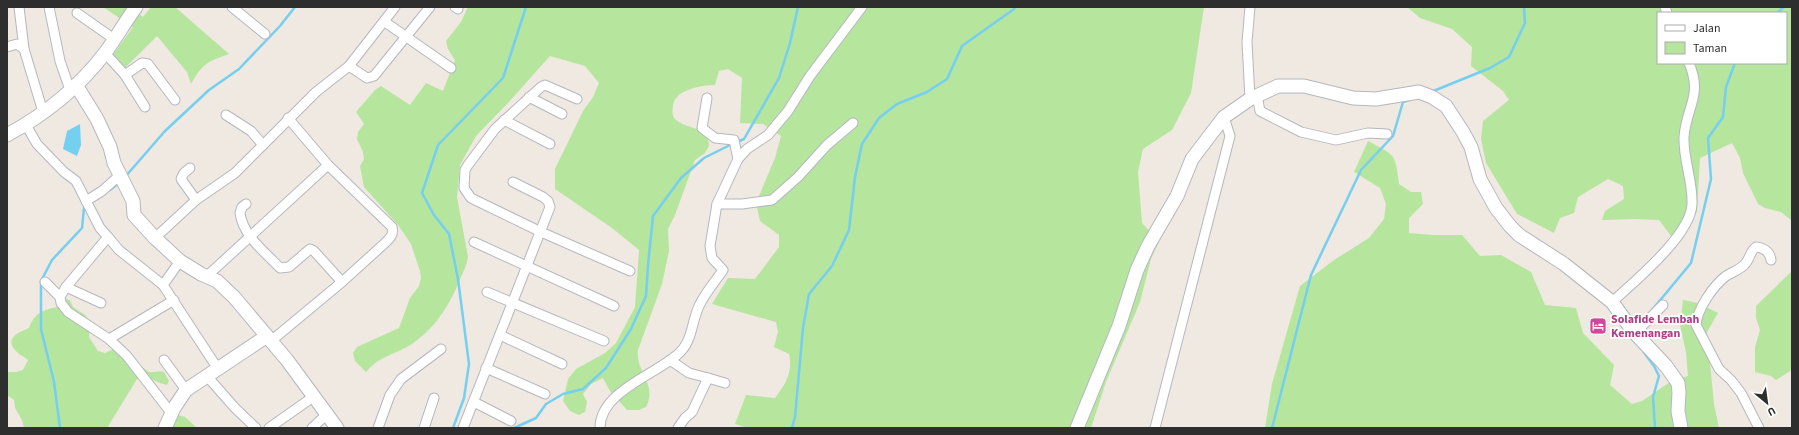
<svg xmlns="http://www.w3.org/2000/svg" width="1799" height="435" viewBox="0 0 1799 435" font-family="'Source Sans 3',sans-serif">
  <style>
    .green { fill: #b6e59e; fill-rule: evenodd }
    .water { fill: #75cff0 }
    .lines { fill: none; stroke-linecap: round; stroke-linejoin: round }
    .stream { stroke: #75cff0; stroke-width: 2.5 }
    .street-casing { stroke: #b4b7c1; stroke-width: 11 }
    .secondary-casing { stroke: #b4b7c1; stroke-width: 15 }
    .street { stroke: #fff; stroke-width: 9 }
    .secondary { stroke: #fff; stroke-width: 13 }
    .labels { text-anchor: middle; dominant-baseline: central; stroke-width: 3.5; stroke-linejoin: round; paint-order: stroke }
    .hotel-label { font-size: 12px; font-weight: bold; fill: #b23c85; stroke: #fff; text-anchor: start }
  </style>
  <rect width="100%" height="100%" fill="#efe9e1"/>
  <g class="green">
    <path d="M103 7H131L143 17 151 7H175L229 54C207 62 203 63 191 84L187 72 157 36 125 68 113 55 133 27Z"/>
    <path d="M468 7H1204L1191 93 1172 130 1143 149 1138 172 1142 223 1159 242 1151 259 1140 302 1106 382 1091 428H748L735 424 746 395 775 398C786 384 793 372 789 354L774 347 778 332 776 322 712 304 728 278 755 279 779 247V235L760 221 756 203 775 158 781 136 763 124 740 123 742 78 728 69 719 71 715 85C701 85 673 90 673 107 672 111 672 115 675 119 685 129 709 126 709 146L705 153 695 160 675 215 668 229 669 251 662 284 638 350C635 372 658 384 646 407L639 410H627L610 391 603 378 591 384 583 394 587 402 585 412 579 415 570 411 563 401 568 379 576 369 605 353 616 343 635 307 639 250 612 228 555 189V169L583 111 593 97 599 83 585 66 550 56 507 104 476 136 460 165 457 197 468 257C467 264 464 270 461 277 450 305 434 331 407 347 392 355 377 358 366 372L355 361 353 353 357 347 399 328 410 298 419 286 421 278 420 271 411 244 398 225 364 187 360 166 364 159 363 152 357 139 358 132 364 124 356 112 375 90 381 86 410 105 426 83 443 91 455 60 448 49 446 41 461 22Z"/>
    <path d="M1407 7H1792V221L1781 212 1765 208 1758 204 1743 173 1740 158 1732 143 1700 158 1697 212 1671 236 1659 220 1635 219 1602 220 1605 211 1624 199 1623 186 1608 179 1578 197 1574 213 1560 218 1554 233 1517 214 1486 163 1481 139 1483 121 1509 100 1503 91 1471 66 1472 47 1452 29 1420 18ZM1658 13H1786V63H1658Z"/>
    <path d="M1368 141C1396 156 1395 153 1399 184L1411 192H1421L1423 204 1409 218V233L1433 235H1462L1480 256 1501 255 1531 272 1545 305 1576 308 1583 333 1614 365 1610 385 1632 404 1642 401 1673 380 1688 376 1686 352 1680 325 1683 300 1698 303 1718 313 1707 332 1714 404 1719 428H1265L1272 384 1300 286 1334 260 1369 238 1384 219 1386 204 1380 188 1354 172Z"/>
    <path d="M1792 271V370L1776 380 1771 376 1755 372V347L1760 330 1756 318V306Z"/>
    <path d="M66 299 70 300 73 307 85 315 91 323 89 337 98 351 105 353 116 348 149 372C154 373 158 370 164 372L169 381 167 385C158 384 147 374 137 379L107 428H24L22 420 15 408 14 400 7 395V372H16L23 370 28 360C25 357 21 356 18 353 3 339 17 333 29 328 35 311 46 309 63 306Z"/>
    <path d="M178 415 185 417 197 428H171Z"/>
  </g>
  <path class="water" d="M80 124 81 145 77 156 63 149 67 131Z"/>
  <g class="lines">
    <g class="stream">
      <path d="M1777 13 1784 7"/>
      <path d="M1431 92 1490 68 1509 57 1525 23 1524 7"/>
      <path d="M737 142 744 139 779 78 790 43 798 7"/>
      <path d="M125 177 165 131 209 90 239 69 280 26 295 7"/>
      <path d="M110 190 119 183"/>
      <path d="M1652 310 1691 263 1711 179 1708 138 1723 117 1726 87 1735 63"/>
      <path d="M1643 351 1654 366 1659 376 1653 397 1655 428"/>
      <path d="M60 428 54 382 41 329V281L52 260 82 228 84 208 86 206"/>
      <path d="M453 428 464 398 469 364 458 279 449 234 434 215 422 193 438 145 503 78 526 7"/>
      <path d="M514 428 536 418 546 404 563 394 583 389 606 368 631 329 646 296 648 265 653 216 681 178 704 158 732 144"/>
      <path d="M792 428 795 417 803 328 809 294 832 266 849 230 855 177 862 144 879 118 897 104 927 92 947 79 962 46 1014 9 1015 7"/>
      <path d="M1272 428 1311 275 1361 170 1393 136 1403 102 1409 100"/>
    </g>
    <g class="street-casing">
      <g id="street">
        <path d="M19 7 24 49"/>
        <path d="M49 7 60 61 70 90"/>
        <path d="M232 7 265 34"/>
        <path d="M455 7 458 9"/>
        <path d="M1665 7 1667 13"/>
        <path d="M77 13 114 39"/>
        <path d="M385 22 451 68"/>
        <path d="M7 47 17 44 24 49 43 112"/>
        <path d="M105 53 125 75 145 107"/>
        <path d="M349 66 367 78 374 76 430 7"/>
        <path d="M125 75 142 63 148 64 175 100"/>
        <path d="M1257 96 1260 111 1301 132 1336 140 1368 133 1387 134"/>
        <path d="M529 97 562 114"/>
        <path d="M707 98 702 128 715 138 734 140 738 159"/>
        <path d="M577 99 545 85 541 87 495 129 468 165 465 170 464 188 471 198 541 232 630 271"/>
        <path d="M1250 99 1247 42 1250 7"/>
        <path d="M226 115 251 131 263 145"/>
        <path d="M504 120 550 144"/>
        <path d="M26 125 37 144 64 172 76 181 100 228 108 237 119 250 163 285"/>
        <path d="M190 168 184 173 181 179 196 200"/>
        <path d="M86 201 102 191 120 175"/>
        <path d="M246 204 242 207 240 213C243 236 265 252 280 268L289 267 310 249 314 251 342 282"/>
        <path d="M717 204H742L772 200 798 177 827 145 853 123"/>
        <path d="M155 238 196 200 235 173 316 92 349 66 395 7"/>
        <path d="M474 242 614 306"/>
        <path d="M180 261 163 285 218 369"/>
        <path d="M207 276 328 165"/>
        <path d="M45 282 60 297 66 287 108 237"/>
        <path d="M66 287 101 303"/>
        <path d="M487 292 604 341"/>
        <path d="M60 297 61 303 68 312 109 339 174 300"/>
        <path d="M1612 302C1635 281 1691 235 1692 204 1693 181 1683 159 1684 137 1686 107 1703 96 1689 63"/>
        <path d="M1635 333 1663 305"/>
        <path d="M500 335 562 364"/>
        <path d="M109 339 127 356 172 414"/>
        <path d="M271 341 342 282 385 243C390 238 394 235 392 227L328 165 288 118"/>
        <path d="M164 360 186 390"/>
        <path d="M670 360 689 373 708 378 692 412 685 418 678 428"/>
        <path d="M486 368 545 394"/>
        <path d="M206 375 235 408 256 428"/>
        <path d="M708 378 725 383"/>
        <path d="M474 402 511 421"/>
        <path d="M269 428 313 397"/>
        <path d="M312 428 326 415"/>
        <path d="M378 428 390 395 401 379 441 349"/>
        <path d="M424 428 434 398"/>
        <path d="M463 428 550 207 548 201 543 197 513 182"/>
        <path d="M600 428C600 392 654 375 677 355 693 342 691 323 699 306 705 293 715 282 723 270L712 258 710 246 717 204 738 159 747 149 768 135 788 111 810 76 862 7"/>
        <path d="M1155 428 1230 136 1224 117"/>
        <path d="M1759 428 1741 393 1731 380 1719 369 1696 325C1697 309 1714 285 1726 276 1732 272 1740 270 1745 264 1750 259 1750 251 1756 247 1764 248 1770 252 1771 260"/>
      </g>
    </g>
    <g class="secondary-casing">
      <g id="secondary">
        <path d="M76 85 97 119 110 147 114 163 133 201 134 215 155 238 180 261 201 274 217 281 234 297 287 360 337 428"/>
        <path d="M7 135C44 115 79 87 105 53 116 38 125 22 136 7"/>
        <path d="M165 428 174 408 186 390 267 336"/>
        <path d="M1077 428 1119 326 1137 270 1148 246 1177 196 1192 159 1224 117 1250 99 1278 86H1304L1353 98 1376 99 1419 92 1432 97 1446 106 1463 132 1471 147 1480 179 1496 208 1510 226 1519 235 1564 264 1612 302 1633 331 1666 366 1678 383 1679 392 1678 411 1681 428"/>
      </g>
    </g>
    <use href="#street" class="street"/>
    <use href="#secondary" class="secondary"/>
  </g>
  <defs>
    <g id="hotel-square" transform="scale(0.9)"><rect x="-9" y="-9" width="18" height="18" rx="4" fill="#d1479c" stroke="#fff"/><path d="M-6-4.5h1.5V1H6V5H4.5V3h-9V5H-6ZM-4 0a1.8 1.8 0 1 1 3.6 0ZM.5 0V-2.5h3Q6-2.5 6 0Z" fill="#fff"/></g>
  </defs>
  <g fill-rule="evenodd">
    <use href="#hotel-square" x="1598" y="326"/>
  </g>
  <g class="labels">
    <g class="hotel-label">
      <text x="1611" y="319">Solafide Lembah<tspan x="1611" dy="14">Kemenangan</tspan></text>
    </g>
  </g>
  <rect width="1799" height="435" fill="none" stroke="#2e2e2e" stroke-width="16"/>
  <rect x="1657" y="12" width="130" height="52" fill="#ffffff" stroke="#ababab"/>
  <rect x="1665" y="25" width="20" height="6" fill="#ffffff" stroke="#ababab"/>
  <text x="1693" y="32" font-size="12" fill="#2e2e2e">Jalan</text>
  <rect x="1665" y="42" width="20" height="12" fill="#b6e59e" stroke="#ababab"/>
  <text x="1693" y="52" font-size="12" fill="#2e2e2e">Taman</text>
  <g transform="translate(1767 403) rotate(151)" stroke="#ffffff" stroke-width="3" paint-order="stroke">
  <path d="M0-3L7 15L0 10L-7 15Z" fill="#2e2e2e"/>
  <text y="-6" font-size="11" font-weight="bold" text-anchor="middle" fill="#2e2e2e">U</text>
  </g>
</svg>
